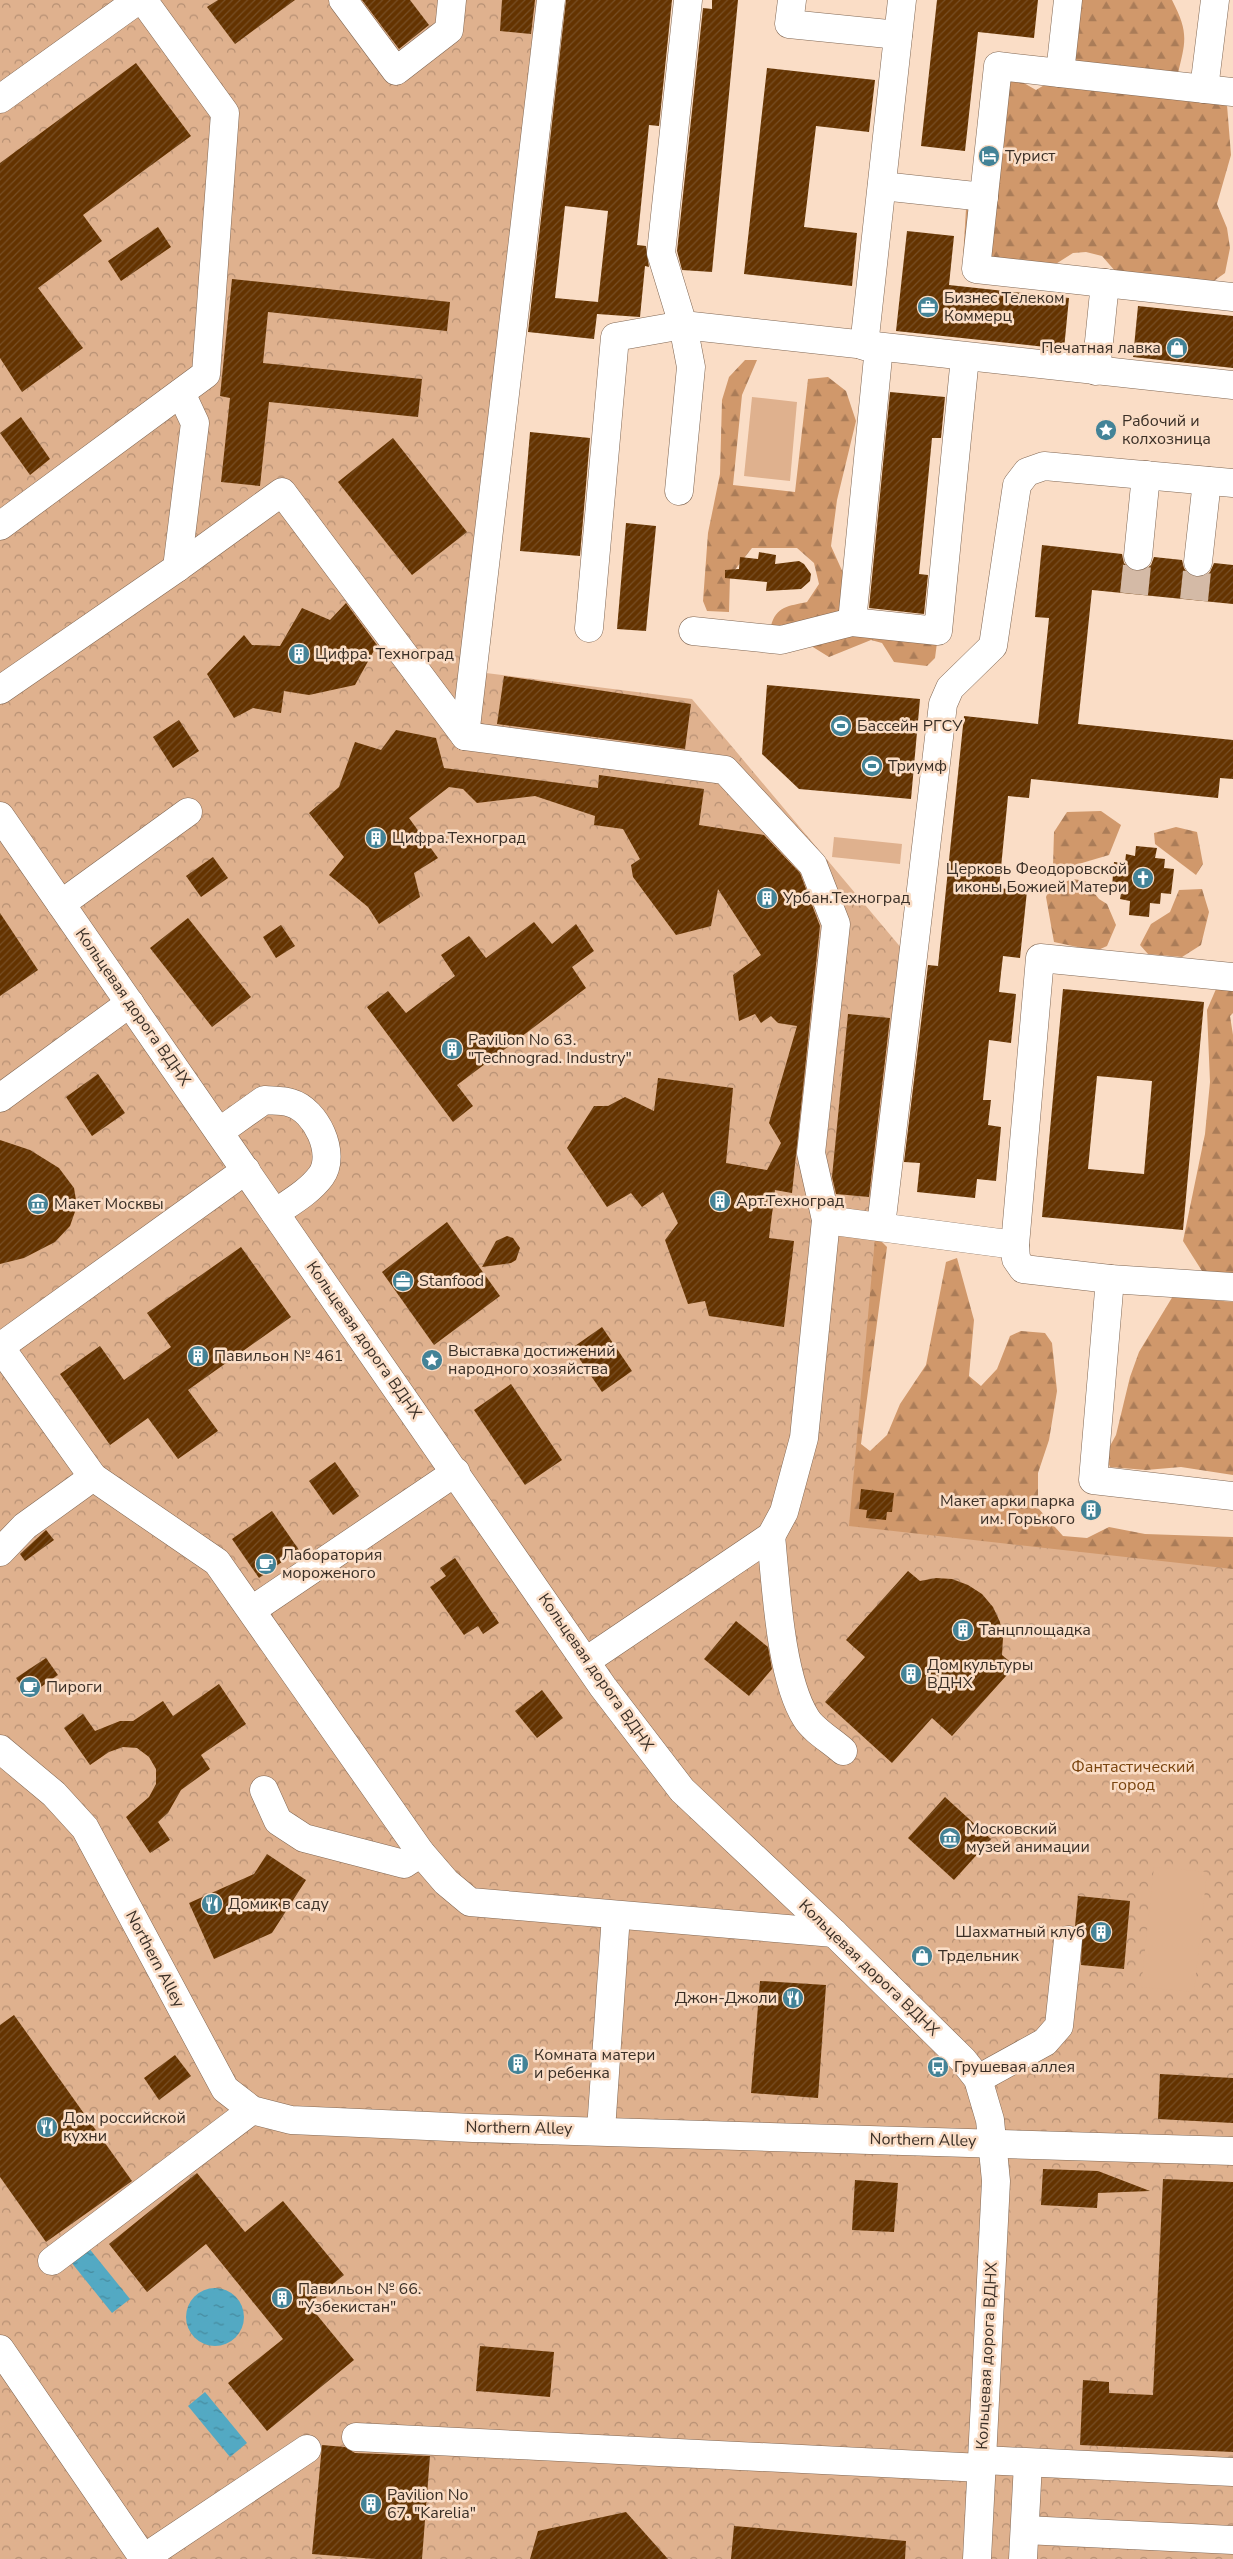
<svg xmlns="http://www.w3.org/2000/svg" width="1233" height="2559" viewBox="0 0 1233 2559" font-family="'Nunito Sans',sans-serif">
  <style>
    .forest { fill: url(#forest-firs) }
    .park { fill: url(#park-crowns) }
    .pitch { fill: #dfb18e }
    .water { fill: url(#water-ripples) }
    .building { fill: url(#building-hatch); fill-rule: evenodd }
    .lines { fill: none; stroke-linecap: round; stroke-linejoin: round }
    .minor-tunnel { stroke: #d4baa6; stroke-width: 28; stroke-dasharray: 28 14; stroke-linecap: butt }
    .minor-casing { stroke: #816753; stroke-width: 29 }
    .minor { stroke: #fff; stroke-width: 28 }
    .labels { text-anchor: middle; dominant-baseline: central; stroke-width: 5; stroke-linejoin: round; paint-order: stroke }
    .poi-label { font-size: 16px; fill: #3a2f26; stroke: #faddc6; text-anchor: start }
    .street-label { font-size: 16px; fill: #3a2f26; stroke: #faddc6 }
    .park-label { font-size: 16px; fill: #78430d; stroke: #faddc6 }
  </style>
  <defs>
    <pattern id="forest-firs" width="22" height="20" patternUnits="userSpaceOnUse" patternTransform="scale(1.25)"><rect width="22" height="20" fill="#d0986b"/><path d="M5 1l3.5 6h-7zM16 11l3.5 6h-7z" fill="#aa7c58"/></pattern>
    <pattern id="park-crowns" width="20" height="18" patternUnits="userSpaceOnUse" patternTransform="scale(1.25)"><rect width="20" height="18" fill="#dfb18e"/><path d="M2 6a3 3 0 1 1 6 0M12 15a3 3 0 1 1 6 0" fill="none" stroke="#b69074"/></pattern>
    <pattern id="water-ripples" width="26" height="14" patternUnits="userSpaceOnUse" patternTransform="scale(1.25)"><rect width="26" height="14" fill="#53a9c3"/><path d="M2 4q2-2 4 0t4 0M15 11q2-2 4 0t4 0" fill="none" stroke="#468a9e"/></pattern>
    <pattern id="building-hatch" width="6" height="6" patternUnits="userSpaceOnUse" patternTransform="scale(1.25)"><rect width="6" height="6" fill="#643300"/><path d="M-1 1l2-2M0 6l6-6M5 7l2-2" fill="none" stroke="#774f26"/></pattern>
  </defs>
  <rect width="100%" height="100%" fill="#faddc6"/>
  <g class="forest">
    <path d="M1057 0H1172C1189 33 1186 41 1177 77L1227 105 1231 155 1217 204 1227 228 1230 248 1225 273 1204 288 1123 280 1102 256 1086 252 1073 253 1051 267 970 274 963 258 966 209 973 186 974 158 988 123 991 81 1015 78 1036 90 1051 81 1052 15Z"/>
    <path d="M745 360H757L742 395 733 485 795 492 808 379 828 377 846 391 856 421 837 500 831 546 861 613 938 635 935 658 927 666 894 662 882 643 871 640 829 657 800 639 771 626C776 606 789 606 807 602L819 584 814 563 797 548H752L730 576 729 612 707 611 703 601 708 533 720 474 722 400 729 377Z"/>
    <path d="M1101 811 1121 825 1109 855 1065 868 1053 866 1054 832 1067 812Z"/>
    <path d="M1176 827 1197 832 1203 864 1196 875 1155 844 1154 833Z"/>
    <path d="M1073 879 1085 881 1099 899 1107 904 1116 925 1107 946 1096 951 1054 942 1046 897 1050 887Z"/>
    <path d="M1202 889 1209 912 1201 945 1182 957 1148 954 1140 945 1151 924 1170 912 1179 890Z"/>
    <path d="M1228 987 1233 988V1013L1230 1016 1233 1035V1273L1202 1271 1183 1241 1205 1134 1210 1082 1207 1010 1216 989Z"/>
    <path d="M879 1239 887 1247 861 1444 870 1451 887 1435 900 1404 926 1365 946 1262 957 1258 974 1320 969 1376 981 1386 997 1369 1010 1336 1021 1331 1045 1333 1052 1343 1057 1391 1049 1440 1038 1473V1508L1063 1536 1087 1538 1109 1527 1145 1534 1233 1537V1699L807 1549 844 1245Z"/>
    <path d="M1173 1296 1233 1302V1475L1181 1467 1146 1470 1110 1467 1105 1455 1116 1435 1130 1377 1139 1352Z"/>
  </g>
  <path class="park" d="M0 0H561L478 672 692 699 913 962 879 1194 849 1526 1233 1569V2559H0Z"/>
  <g class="pitch">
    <path d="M752 397 797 402 790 481 744 476Z"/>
    <path d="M834 837 902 844 900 864 832 857Z"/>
    <path d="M1154 1867 1207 1872 1194 1992 1141 1987Z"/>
  </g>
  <g class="water">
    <path d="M88 2247 130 2299 112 2313 71 2262Z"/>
    <circle cx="215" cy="2317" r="29"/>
    <path d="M205 2392 247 2443 230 2457 188 2406Z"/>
  </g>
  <g class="building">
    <path d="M218 0H295L235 44 207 7Z"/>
    <path d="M362 0H410L429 25 399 49Z"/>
    <path d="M502 0H535L531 34 500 31Z"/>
    <path d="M566 0H672L659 126 649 125 637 245 646 246 649 267 645 266 640 317 597 314 594 339 528 332ZM565 206 608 211 598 302 555 298Z"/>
    <path d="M712 0H738L712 272 682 270 677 251 703 8 712 9Z"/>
    <path d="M937 0H1038L1034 38 978 32 965 151 921 146Z"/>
    <path d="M136 63 191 136 83 215 102 241 38 288 83 348 22 392 0 358V163Z"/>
    <path d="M767 68 875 80 869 132 816 126 804 227 857 233 852 286 744 274Z"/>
    <path d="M158 227 171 247 121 281 108 261Z"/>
    <path d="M907 231 954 236 949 285 1069 298 1064 349 896 331Z"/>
    <path d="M232 279 450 302 447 331 268 312 263 363 422 379 418 417 269 402 260 486 221 482 230 398 220 396Z"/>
    <path d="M1138 306 1233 316V368L1133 357Z"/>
    <path d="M890 392 945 397 941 438H932L919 574 928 575 924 614 869 608Z"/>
    <path d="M21 417 50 459 30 475 0 433Z"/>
    <path d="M530 432 590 438 580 556 520 551Z"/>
    <path d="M393 438 467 532 412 575 338 482Z"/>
    <path d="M626 523 656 526 646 631 617 629Z"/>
    <path d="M1042 545 1122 554 1124 563 1129 568 1136 571 1145 570 1151 565 1154 557 1182 560 1184 568 1188 574 1197 578 1205 576 1210 572 1214 563 1233 565V604L1092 590 1078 724 1233 740V779L1220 778 1218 798 1031 779 1029 798 1008 796 999 888 1027 891 1020 958 1003 956 1001 973 999 992 1016 994 1011 1043 989 1040 983 1100H991L988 1125 1001 1127 996 1181 977 1179 975 1198 917 1192 920 1163 904 1162 928 965 938 966 964 716 1038 724 1049 618 1035 617Z"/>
    <path d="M759 552 776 555 775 564 799 561 804 564 811 574 810 581 801 589 766 591 767 582 725 578V570L739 569 740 557 758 559Z"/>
    <path d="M346 603 377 645 355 685 309 695 284 691 281 713 253 708 234 718 207 674 244 635 252 645 280 646 302 608 330 620Z"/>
    <path d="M504 676 691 704 685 749 497 724Z"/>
    <path d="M767 685 920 699 911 799 799 789 762 754Z"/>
    <path d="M179 720 199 751 173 768 153 737Z"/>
    <path d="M396 730 436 738 444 768 598 788 599 775 704 789 699 825 764 835 800 873 820 926 792 1193 775 1190 769 1238 794 1241 784 1327 709 1316 705 1301 688 1304 665 1240 678 1223 663 1192 642 1207 631 1193 607 1207 567 1148 594 1106H608L625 1097 654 1111 658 1078 733 1088 726 1163 767 1170 781 1143 769 1123 797 1026 778 1023 771 1016 761 1023 755 1014 739 1021 733 975 761 955 718 889 711 926 676 935 633 877 631 865 640 859 623 829 594 825 595 816 535 796 477 803 463 789 449 787 409 818 438 858 414 873 420 897 379 924 368 907 329 875 344 857 309 813 339 787 355 742 381 750Z"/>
    <path d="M1136 846 1157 848 1155 858 1165 859 1164 868 1174 869 1171 894 1161 893 1160 904 1150 903 1149 917 1129 915 1130 901 1120 899 1122 888 1112 887 1114 862 1125 863 1126 854 1135 856Z"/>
    <path d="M213 857 228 878 201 897 186 876Z"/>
    <path d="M0 913 38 970 0 996Z"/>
    <path d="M188 918 251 997 212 1027 150 948Z"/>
    <path d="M534 922 552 944 576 924 594 951 572 967 586 988 457 1085 473 1106 453 1122 367 1007 388 991 406 1013 455 976 441 955 469 936 486 958Z"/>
    <path d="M281 925 295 946 276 958 263 937Z"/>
    <path d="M1063 989 1204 1002 1183 1230 1042 1217ZM1097 1076 1152 1081 1144 1174 1088 1169Z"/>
    <path d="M848 1014 890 1018 869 1197 836 1194 832 1177Z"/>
    <path d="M98 1074 125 1113 92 1136 66 1097Z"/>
    <path d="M0 1140 30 1150 59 1168 74 1188 77 1206 70 1226 55 1242 24 1258 0 1264Z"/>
    <path d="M447 1222 500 1296 434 1345 382 1272Z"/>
    <path d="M507 1236 513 1238 520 1248 516 1260 511 1263 482 1267 496 1241Z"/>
    <path d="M241 1247 291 1317 188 1390 218 1431 178 1459 148 1418 110 1445 60 1374 100 1346 124 1380 171 1347 147 1313Z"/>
    <path d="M602 1327 632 1371 602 1392 572 1348Z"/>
    <path d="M511 1384 562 1460 525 1485 474 1410Z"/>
    <path d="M335 1462 359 1496 333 1515 309 1481Z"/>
    <path d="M861 1489 894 1493 892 1512H887L886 1520 866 1518 867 1510 859 1509Z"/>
    <path d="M272 1511 299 1550 259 1578 232 1539Z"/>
    <path d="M46 1530 54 1540 25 1561 20 1554Z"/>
    <path d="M455 1558 499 1623 483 1634 478 1626 464 1635 430 1587 446 1576 440 1568Z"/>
    <path d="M908 1571 920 1581 936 1578 952 1579 968 1585 982 1594 993 1607 1000 1622 1003 1638 1002 1655 1015 1666 952 1736 932 1718 892 1763 825 1702 865 1657 846 1640Z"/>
    <path d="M736 1621 768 1647 772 1669 749 1696 704 1659Z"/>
    <path d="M46 1658 58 1675 28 1696 16 1678Z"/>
    <path d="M219 1684 246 1724 201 1755 210 1769 181 1790 168 1813 158 1822 170 1840 150 1853 126 1817 149 1797 156 1784V1769L149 1757 137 1748 123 1747 109 1752 90 1765 64 1728 83 1714 95 1731 120 1721H133L163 1701 173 1716Z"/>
    <path d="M542 1690 563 1718 537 1738 515 1711Z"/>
    <path d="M945 1797 991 1839 954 1880 908 1838Z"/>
    <path d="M267 1854 306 1880 272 1933 214 1959 189 1903 254 1874Z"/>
    <path d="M1078 1896 1130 1901 1124 1969 1081 1965 1082 1934 1075 1926Z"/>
    <path d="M760 1981 826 1985 818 2098 751 2093Z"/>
    <path d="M14 2015 132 2181 46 2242 0 2177V2025Z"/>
    <path d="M175 2055 191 2076 159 2100 144 2078Z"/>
    <path d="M1160 2074 1233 2078V2123L1158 2119Z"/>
    <path d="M1043 2169 1098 2171 1150 2191 1098 2193 1097 2208 1041 2205Z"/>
    <path d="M197 2173 245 2232 283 2201 344 2275 308 2304 354 2360 267 2431 228 2383 283 2339 206 2244 147 2292 109 2244Z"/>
    <path d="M1163 2179 1233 2182V2452L1080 2445 1083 2380 1109 2382V2393L1153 2395Z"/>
    <path d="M855 2180 898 2183 894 2232 852 2230Z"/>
    <path d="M480 2346 554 2352 550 2397 476 2391Z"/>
    <path d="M322 2445 345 2447 355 2453 430 2456 422 2559H376L312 2554Z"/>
    <path d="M626 2512 668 2559H530L538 2531Z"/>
    <path d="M734 2526 906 2541 905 2559H731Z"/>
  </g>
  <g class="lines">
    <g class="minor-tunnel">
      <path d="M1134 594 1138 556"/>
      <path d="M1194 600 1198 562"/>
    </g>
    <g class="minor-casing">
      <g id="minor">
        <path d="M343 0 396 71 449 30 452 0"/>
        <path d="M792 0 789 24 898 35"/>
        <path d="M1068 0 1060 73 998 66 976 269 1233 297"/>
        <path d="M1060 73 1233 92"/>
        <path d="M1204 89 1215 0"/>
        <path d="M0 99 138 0"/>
        <path d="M882 186 984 197"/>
        <path d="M864 346 902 0"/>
        <path d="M1096 371 1105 283"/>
        <path d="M679 491 691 367 683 325 661 253 688 0"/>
        <path d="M0 526 206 374 225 113 143 0"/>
        <path d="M1138 556 1146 475"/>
        <path d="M1198 562 1207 481"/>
        <path d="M177 568 282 492 465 736 725 770 813 865 836 924 811 1153 826 1220 804 1438 784 1512 771 1536 586 1661"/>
        <path d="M852 622 879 347"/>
        <path d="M589 628 615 337 683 325 1233 385"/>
        <path d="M693 631 781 640 852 622 938 631 965 357"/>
        <path d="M0 690 177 568 195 423 181 393"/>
        <path d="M465 736 551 0"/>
        <path d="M0 816 603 1687 682 1790 834 1933 963 2060 978 2079 990 2120 996 2181 977 2559"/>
        <path d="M61 904 188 812"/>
        <path d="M1233 977 1040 958 1015 1245 1016 1259 1023 1269 1110 1279 1093 1480 1233 1496"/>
        <path d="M0 1098 130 1003"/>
        <path d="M219 1132 264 1100C272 1101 282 1100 291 1103 316 1110 337 1154 321 1176 309 1192 291 1202 275 1213"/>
        <path d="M826 1220 1015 1245"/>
        <path d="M881 1226 943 704 950 688 993 646 1017 485 1027 472 1044 466 1233 483"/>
        <path d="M1110 1279 1233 1287"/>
        <path d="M0 1347 93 1477 217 1562 421 1853 446 1882 470 1902 834 1933"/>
        <path d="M0 1347 246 1170"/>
        <path d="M771 1536C776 1585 780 1677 806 1718 813 1730 832 1741 843 1751"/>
        <path d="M0 1552 25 1526 93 1477"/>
        <path d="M252 1610 456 1472"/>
        <path d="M0 1749 54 1794 85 1828 225 2089 252 2110 291 2120 473 2128 1233 2151"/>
        <path d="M264 1790 278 1821 304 1838 404 1864 421 1853"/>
        <path d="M978 2079 1045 2042 1059 2026 1068 1940"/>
        <path d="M601 2130 616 1915"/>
        <path d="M52 2261 252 2110"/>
        <path d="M0 2349 144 2559"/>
        <path d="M356 2437 982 2468"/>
        <path d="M982 2460 1233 2472"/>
        <path d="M1025 2530 1233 2540"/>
        <path d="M144 2558 307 2449"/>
        <path d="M1023 2559 1028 2463"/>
      </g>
    </g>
    <use href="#minor" class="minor"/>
  </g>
  <defs>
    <g id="hotel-disc" transform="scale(1.125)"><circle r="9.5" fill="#438397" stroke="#faddc6"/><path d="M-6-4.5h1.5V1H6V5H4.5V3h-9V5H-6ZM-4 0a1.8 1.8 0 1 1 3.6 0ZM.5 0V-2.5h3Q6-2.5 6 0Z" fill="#fff"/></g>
    <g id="office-disc" transform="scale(1.125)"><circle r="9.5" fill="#438397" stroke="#faddc6"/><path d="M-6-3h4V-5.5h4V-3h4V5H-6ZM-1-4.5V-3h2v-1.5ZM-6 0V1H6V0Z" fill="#fff"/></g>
    <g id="shop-disc" transform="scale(1.125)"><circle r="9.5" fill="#438397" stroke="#faddc6"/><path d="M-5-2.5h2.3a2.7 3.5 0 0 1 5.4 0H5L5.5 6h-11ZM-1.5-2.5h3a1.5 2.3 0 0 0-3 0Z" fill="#fff"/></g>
    <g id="sight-disc" transform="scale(1.125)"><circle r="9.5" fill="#438397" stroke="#faddc6"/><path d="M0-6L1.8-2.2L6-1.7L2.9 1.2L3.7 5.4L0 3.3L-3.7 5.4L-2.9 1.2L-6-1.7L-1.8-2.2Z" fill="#fff"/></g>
    <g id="building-disc" transform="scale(1.125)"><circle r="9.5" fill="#438397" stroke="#faddc6"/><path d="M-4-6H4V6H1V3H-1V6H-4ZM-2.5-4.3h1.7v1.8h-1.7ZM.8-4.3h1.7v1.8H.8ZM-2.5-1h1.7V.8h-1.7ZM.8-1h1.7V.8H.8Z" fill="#fff"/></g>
    <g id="stadium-disc" transform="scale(1.125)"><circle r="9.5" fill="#438397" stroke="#faddc6"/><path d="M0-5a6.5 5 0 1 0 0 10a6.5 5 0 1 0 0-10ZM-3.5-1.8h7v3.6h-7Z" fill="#fff"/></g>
    <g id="church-disc" transform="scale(1.125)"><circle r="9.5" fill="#438397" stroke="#faddc6"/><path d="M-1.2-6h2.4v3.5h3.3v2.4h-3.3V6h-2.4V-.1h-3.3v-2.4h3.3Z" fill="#fff"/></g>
    <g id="museum-disc" transform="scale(1.125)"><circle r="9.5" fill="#438397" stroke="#faddc6"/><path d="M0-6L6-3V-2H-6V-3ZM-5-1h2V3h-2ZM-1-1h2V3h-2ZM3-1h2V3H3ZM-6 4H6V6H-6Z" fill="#fff"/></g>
    <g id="cafe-disc" transform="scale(1.125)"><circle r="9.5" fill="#438397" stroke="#faddc6"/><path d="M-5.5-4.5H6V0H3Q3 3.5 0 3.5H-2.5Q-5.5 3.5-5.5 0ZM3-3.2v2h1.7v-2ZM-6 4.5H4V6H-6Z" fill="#fff"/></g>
    <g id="restaurant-disc" transform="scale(1.125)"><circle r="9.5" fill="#438397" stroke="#faddc6"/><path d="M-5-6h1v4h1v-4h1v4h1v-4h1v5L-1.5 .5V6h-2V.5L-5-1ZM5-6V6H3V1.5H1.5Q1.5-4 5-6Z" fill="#fff"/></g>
    <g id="bus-disc" transform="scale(1.125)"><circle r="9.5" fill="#438397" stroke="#faddc6"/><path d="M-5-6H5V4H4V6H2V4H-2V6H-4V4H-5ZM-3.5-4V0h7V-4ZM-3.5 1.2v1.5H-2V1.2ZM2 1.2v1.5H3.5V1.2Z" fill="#fff"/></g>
  </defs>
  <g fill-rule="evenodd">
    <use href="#hotel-disc" x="989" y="156"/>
    <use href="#office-disc" x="928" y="307"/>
    <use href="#shop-disc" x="1177" y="348"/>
    <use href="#sight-disc" x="1106" y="430"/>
    <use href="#building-disc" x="299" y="654"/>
    <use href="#stadium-disc" x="841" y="726"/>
    <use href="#stadium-disc" x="872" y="766"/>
    <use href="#building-disc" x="376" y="838"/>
    <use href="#church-disc" x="1143" y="878"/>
    <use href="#building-disc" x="767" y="898"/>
    <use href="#building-disc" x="452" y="1049"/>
    <use href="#building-disc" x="720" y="1201"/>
    <use href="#museum-disc" x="38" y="1204"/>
    <use href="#office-disc" x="403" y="1281"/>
    <use href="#building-disc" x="198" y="1356"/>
    <use href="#sight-disc" x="432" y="1360"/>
    <use href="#building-disc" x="1091" y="1510"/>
    <use href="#cafe-disc" x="266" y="1564"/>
    <use href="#building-disc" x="963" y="1630"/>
    <use href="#building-disc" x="911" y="1674"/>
    <use href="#cafe-disc" x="30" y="1687"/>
    <use href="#museum-disc" x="950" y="1838"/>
    <use href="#restaurant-disc" x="212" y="1904"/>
    <use href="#building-disc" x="1101" y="1932"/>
    <use href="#shop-disc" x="922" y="1956"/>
    <use href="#restaurant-disc" x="793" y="1998"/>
    <use href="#building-disc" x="518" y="2064"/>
    <use href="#bus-disc" x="938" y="2067"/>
    <use href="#restaurant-disc" x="47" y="2127"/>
    <use href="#building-disc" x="282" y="2298"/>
    <use href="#building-disc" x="371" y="2504"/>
  </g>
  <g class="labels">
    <g class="poi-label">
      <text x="1005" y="156">Турист</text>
      <text x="944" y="298">Бизнес Телеком<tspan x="944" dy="18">Коммерц</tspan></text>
      <text x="1161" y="348" text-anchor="end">Печатная лавка</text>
      <text x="1122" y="421">Рабочий и<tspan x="1122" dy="18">колхозница</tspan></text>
      <text x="315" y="654">Цифра. Техноград</text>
      <text x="857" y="726">Бассейн РГСУ</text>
      <text x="888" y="766">Триумф</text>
      <text x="392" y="838">Цифра.Техноград</text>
      <text x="1127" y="869" text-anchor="end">Церковь Феодоровской<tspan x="1127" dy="18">иконы Божией Матери</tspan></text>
      <text x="783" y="898">Урбан.Техноград</text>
      <text x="468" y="1040">Pavilion No 63.<tspan x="468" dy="18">"Technograd. Industry"</tspan></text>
      <text x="736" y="1201">Арт.Техноград</text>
      <text x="54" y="1204">Макет Москвы</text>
      <text x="419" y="1281">Stanfood</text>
      <text x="448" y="1351">Выставка достижений<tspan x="448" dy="18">народного хозяйства</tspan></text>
      <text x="214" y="1356">Павильон № 461</text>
      <text x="1075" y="1501" text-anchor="end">Макет арки парка<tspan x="1075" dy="18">им. Горького</tspan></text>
      <text x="282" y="1555">Лаборатория<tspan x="282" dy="18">мороженого</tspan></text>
      <text x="979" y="1630">Танцплощадка</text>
      <text x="927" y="1665">Дом культуры<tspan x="927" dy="18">ВДНХ</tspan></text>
      <text x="46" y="1687">Пироги</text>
      <text x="966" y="1829">Московский<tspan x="966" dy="18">музей анимации</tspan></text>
      <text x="228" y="1904">Домик в саду</text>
      <text x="1085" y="1932" text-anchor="end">Шахматный клуб</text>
      <text x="938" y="1956">Трдельник</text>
      <text x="777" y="1998" text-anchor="end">Джон-Джоли</text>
      <text x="534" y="2055">Комната матери<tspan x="534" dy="18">и ребенка</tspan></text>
      <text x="954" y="2067">Грушевая аллея</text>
      <text x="63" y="2118">Дом российской<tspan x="63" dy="18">кухни</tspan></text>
      <text x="298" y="2289">Павильон № 66.<tspan x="298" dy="18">"Узбекистан"</tspan></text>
      <text x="387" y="2495">Pavilion No<tspan x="387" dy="18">67. "Karelia"</tspan></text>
    </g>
    <g class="street-label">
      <text transform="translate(133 1007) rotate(55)">Кольцевая дорога ВДНХ</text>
      <text transform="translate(364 1340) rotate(55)">Кольцевая дорога ВДНХ</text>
      <text transform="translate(596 1672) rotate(55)">Кольцевая дорога ВДНХ</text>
      <text transform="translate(155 1959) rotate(62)">Northern Alley</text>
      <text transform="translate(869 1968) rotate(44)">Кольцевая дорога ВДНХ</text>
      <text transform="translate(519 2128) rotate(1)">Northern Alley</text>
      <text transform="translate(923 2140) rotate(1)">Northern Alley</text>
      <text transform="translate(987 2356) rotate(-87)">Кольцевая дорога ВДНХ</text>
    </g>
    <g class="park-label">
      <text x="1133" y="1767">Фантастический<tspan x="1133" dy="18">город</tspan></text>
    </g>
  </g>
</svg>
